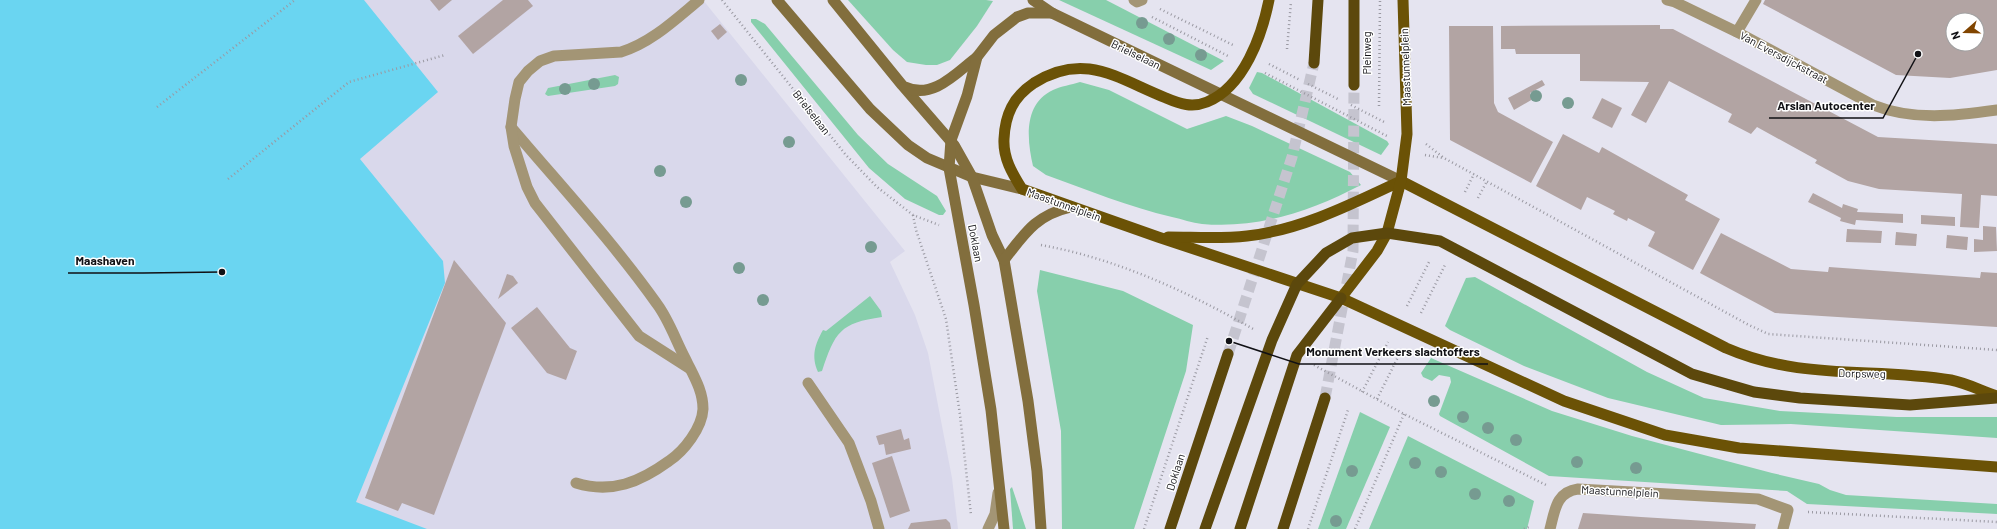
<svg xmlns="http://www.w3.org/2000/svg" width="1997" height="529" viewBox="0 0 1997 529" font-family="Barlow,sans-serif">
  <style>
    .built { fill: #d9d8eb }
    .green { fill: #87cfac }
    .water { fill: #6ad5f1 }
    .building { fill: #b2a4a3; fill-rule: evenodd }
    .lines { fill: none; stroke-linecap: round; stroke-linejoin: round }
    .trunk-tunnel { stroke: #c5c4cf; stroke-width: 11; stroke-dasharray: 11 5.5; stroke-linecap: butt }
    .path { stroke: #9a99a2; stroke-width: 2.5; stroke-dasharray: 1 3; stroke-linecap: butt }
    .service { stroke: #a39575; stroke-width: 11 }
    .minor { stroke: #a39575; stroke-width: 11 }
    .secondary { stroke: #826e3d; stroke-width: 11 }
    .primary { stroke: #6b5206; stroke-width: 11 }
    .trunk { stroke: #5c480c; stroke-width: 11 }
    .tree { fill: #769b91 }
    .labels { text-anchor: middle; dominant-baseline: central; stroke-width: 3; stroke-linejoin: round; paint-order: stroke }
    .street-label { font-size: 11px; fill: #111115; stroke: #fff }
    .leader { fill: none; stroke: #111115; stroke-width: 1.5 }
    .callout-dot { fill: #111115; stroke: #fff; stroke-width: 1.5 }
    .callout-label { font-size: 12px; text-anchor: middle; font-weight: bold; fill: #111115; stroke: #fff; stroke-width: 3; stroke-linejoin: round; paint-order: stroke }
  </style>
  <rect width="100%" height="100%" fill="#e5e4f0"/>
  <path class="built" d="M226 0H703L905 251 890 262 915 315 928 353 952 478 958 529H300Z"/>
  <g class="green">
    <path d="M848 0H986L993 1 977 26 950 60 937 65H926L907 62 893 50Z"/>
    <path d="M1059 0H1106L1224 61 1211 70Z"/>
    <path d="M751 19H756L765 24 858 135 888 164 937 196 946 211 943 215H939L905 199 869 168 751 22Z"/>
    <path d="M1257 72 1262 73 1387 141 1389 144 1381 155 1253 94 1249 88Z"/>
    <path d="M615 75 619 77 618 84 615 86 548 96 545 94 548 88Z"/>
    <path d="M1080 82 1109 90 1187 129 1226 116 1252 126 1350 172 1361 185C1311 211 1259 229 1202 224 1192 223 1182 219 1172 217 1129 207 1088 190 1046 175L1033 166C1027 140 1023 104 1053 90 1061 86 1071 85 1080 82Z"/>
    <path d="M1040 270 1123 291 1193 325 1186 371 1134 529H1062L1061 431 1037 291Z"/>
    <path d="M1475 277 1647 372 1704 398 1780 411 1897 417H1997V438L1791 424 1721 425 1608 398 1524 366 1450 330 1445 326 1466 278Z"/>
    <path d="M870 296 881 311 882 317C840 323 835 332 822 371L818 372C811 356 815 344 823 330L826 331Z"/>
    <path d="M1431 358 1552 411 1632 436 1772 473 1819 484 1830 490 1846 495 1997 504V514L1807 504 1787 491 1549 476 1440 416 1439 414 1451 382 1450 377 1439 375 1432 381 1423 377 1421 373Z"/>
    <path d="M1360 412 1390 427 1346 529H1318Z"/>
    <path d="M1408 436 1534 501 1527 529H1369Z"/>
    <path d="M1012 487 1026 529H1013L1010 489Z"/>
  </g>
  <path class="water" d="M0 0H364L438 92 360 159 443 261 445 283 356 502 427 529H0Z"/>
  <g class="building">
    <path d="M430 0H452L439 11Z"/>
    <path d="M503 0H528L533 6 473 54 458 36Z"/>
    <path d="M1765 0H1997V70L1950 78 1896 75 1763 4ZM1953 20H1977V44H1953Z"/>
    <path d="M720 24 727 32 718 40 711 31Z"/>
    <path d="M1660 25V29H1673L1878 137 1997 144V196L1981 195 1979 228 1960 227 1962 194 1879 189 1848 181 1815 163 1817 160 1757 127 1751 134 1728 122 1732 114 1669 81 1646 123 1631 115 1649 82 1580 81V54H1516L1515 49H1501V26Z"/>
    <path d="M1449 26H1493L1494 103 1498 112 1553 142 1531 183 1450 140Z"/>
    <path d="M1542 80 1545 85 1530 93 1533 99 1514 110 1508 98Z"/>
    <path d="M1602 98 1622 108 1612 128 1592 118Z"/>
    <path d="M1563 134 1599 153 1602 147 1688 195 1685 200 1720 219 1693 270 1648 246 1655 232 1628 218 1627 221 1613 214 1615 211 1587 197 1581 210 1536 186Z"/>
    <path d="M1813 193 1842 208 1843 204 1858 209 1857 212 1903 214V223L1856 220 1855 225 1840 221 1841 218 1808 202Z"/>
    <path d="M1921 215 1955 217V226L1921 224Z"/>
    <path d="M1983 226 1996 227 1997 251 1974 252V239L1983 240Z"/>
    <path d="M1847 229 1882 231 1881 243 1846 242Z"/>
    <path d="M1896 232 1917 234 1916 246 1895 245Z"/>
    <path d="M1721 233 1791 269 1828 272 1829 267 1980 278 1981 272 1997 273V327L1775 313 1700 273Z"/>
    <path d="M1947 235 1968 237 1967 250 1946 248Z"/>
    <path d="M454 260 506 323 434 515 402 503 398 511 365 498Z"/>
    <path d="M507 274 513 276 518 283 498 299Z"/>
    <path d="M537 307 570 348 577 351 566 380 547 373 511 328Z"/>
    <path d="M901 429 904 440 909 438 911 449 886 455 884 444 879 445 876 436Z"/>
    <path d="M892 456 910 511 890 518 872 463Z"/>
    <path d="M1583 513 1641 517 1756 524 1755 529H1578Z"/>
    <path d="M946 519 950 523 951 529H908L911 523Z"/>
  </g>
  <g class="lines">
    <g class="trunk-tunnel">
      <path d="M1228 354 1292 157 1314 63"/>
      <path d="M1325 398 1353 251 1354 85"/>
    </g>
    <g class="path">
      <path d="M722 0 845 154 877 187 913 215 939 225"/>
      <path d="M1160 9 1233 45"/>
      <path d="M1152 17 1228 56"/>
      <path d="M1287 49 1291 2"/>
      <path d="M1269 64 1300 80"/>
      <path d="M1265 73 1387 136"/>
      <path d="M1308 84 1338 99"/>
      <path d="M1351 105 1386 123"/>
      <path d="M1379 106 1380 0"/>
      <path d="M157 107 295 0"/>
      <path d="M1426 144 1444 158 1747 324 1768 334 1997 350"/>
      <path d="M1425 155 1443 158"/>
      <path d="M228 179 349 82 445 55"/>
      <path d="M1465 192 1474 174"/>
      <path d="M1478 198 1487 181"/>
      <path d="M913 215 916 230 946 319 960 415 971 515"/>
      <path d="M1041 245C1118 259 1188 292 1255 330"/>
      <path d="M1407 306 1430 260"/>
      <path d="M1421 313 1445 265"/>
      <path d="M1314 365 1404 414 1546 485"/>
      <path d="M1362 392 1388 342"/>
      <path d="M1377 399 1402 349"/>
      <path d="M1808 512 1997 522"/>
      <path d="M1144 529 1208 336"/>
      <path d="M1308 529 1348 410"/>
      <path d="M1355 529 1404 414"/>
      <path d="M1524 529 1531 526"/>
    </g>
    <g class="service">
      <path d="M511 127C560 185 613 242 657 304 669 320 676 341 685 358 693 375 703 390 703 409 702 428 684 451 669 461 640 482 612 494 576 483"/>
      <path d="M689 368 639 336 535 203 527 187 514 146 511 127 515 99 519 82 528 71 540 61 554 56 621 52C651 43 676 19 699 0"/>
      <path d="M808 383 849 443 871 501 879 529"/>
      <path d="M988 529 995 514 998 493"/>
    </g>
    <g class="minor">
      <path d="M1134 0 1137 2 1142 0"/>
      <path d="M1667 0 1675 2 1737 32 1873 105C1913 121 1955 116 1997 110"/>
      <path d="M1737 32 1756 0"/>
      <path d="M1550 529C1555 510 1556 492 1578 489L1758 499 1788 510 1783 529"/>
    </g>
    <g class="secondary">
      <path d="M777 0 870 109 908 145 927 158 972 177 1022 189"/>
      <path d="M833 0 902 85 954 145 972 177 992 235 1004 260 1028 401 1037 471 1041 529"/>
      <path d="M1033 0 1052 13 1401 181"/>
      <path d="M905 87C933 100 956 73 977 57"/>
      <path d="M1004 260C1025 233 1036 215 1071 207"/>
      <path d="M1004 529 991 410 974 305 949 168 951 140 967 96 977 57 994 35 1017 17 1028 13H1052"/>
    </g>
    <g class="primary">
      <path d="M1269 0C1262 35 1244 87 1207 102 1192 108 1180 104 1166 98 1118 79 1085 51 1034 83 1013 97 1005 115 1004 139 1003 158 1012 173 1022 189L1158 237 1341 298 1564 401 1665 435 1739 448 1997 467"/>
      <path d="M1401 181 1726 348C1802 381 1873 367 1951 380 1966 383 1982 391 1997 396"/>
      <path d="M1168 237C1194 237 1221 239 1247 236 1301 230 1352 204 1401 181"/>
      <path d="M1341 298 1377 251 1387 233 1401 181 1407 134 1403 0"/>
    </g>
    <g class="trunk">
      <path d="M1354 0V85"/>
      <path d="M1314 63 1318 0"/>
      <path d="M1170 529 1228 354"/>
      <path d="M1205 529 1272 340 1297 284 1326 253 1352 238 1387 233 1440 241 1692 374 1754 392 1800 398 1910 405 1997 398"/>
      <path d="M1240 529 1297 355 1341 298"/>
      <path d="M1283 529 1325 398"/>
    </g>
  </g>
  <g class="tree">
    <circle cx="1142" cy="23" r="6"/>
    <circle cx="1169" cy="39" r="6"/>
    <circle cx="1201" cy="55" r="6"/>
    <circle cx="741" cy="80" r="6"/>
    <circle cx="594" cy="84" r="6"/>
    <circle cx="565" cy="89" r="6"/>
    <circle cx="1536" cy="96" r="6"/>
    <circle cx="1568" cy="103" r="6"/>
    <circle cx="789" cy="142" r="6"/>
    <circle cx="660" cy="171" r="6"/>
    <circle cx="686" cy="202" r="6"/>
    <circle cx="871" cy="247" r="6"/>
    <circle cx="739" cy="268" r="6"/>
    <circle cx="763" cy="300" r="6"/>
    <circle cx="1434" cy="401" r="6"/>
    <circle cx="1463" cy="417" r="6"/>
    <circle cx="1488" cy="428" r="6"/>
    <circle cx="1516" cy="440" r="6"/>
    <circle cx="1577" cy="462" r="6"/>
    <circle cx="1415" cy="463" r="6"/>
    <circle cx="1636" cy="468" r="6"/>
    <circle cx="1352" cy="471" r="6"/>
    <circle cx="1441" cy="472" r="6"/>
    <circle cx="1475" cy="494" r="6"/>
    <circle cx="1509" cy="501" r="6"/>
    <circle cx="1336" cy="521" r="6"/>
  </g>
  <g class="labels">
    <g class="street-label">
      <text transform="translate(1366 53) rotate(-90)">Pleinweg</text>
      <text transform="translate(1136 54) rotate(26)">Brielselaan</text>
      <text transform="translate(1784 57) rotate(28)">Van Eversdijckstraat</text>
      <text transform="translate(1405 67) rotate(-92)">Maastunnelplein</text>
      <text transform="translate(812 112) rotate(52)">Brielselaan</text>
      <text transform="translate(1064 204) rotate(20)">Maastunnelplein</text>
      <text transform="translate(976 243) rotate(79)">Doklaan</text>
      <text transform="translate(1862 373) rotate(1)">Dorpsweg</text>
      <text transform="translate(1175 472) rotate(-72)">Doklaan</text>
      <text transform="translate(1620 491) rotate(3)">Maastunnelplein</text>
    </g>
  </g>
  <path class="leader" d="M1918 54L1883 118H1769M222 272L143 273H68M1229 341L1299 364H1488"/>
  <g class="callout-dot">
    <circle cx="1918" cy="54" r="4"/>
    <circle cx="222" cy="272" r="4"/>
    <circle cx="1229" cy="341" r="4"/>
  </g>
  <g class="callout-label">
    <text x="1826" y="110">Arslan Autocenter</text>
    <text x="105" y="265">Maashaven</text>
    <text x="1393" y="356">Monument Verkeers slachtoffers</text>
  </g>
  <g transform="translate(1965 32) rotate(250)"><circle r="19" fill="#ffffff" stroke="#a0a0a1"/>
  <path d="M0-3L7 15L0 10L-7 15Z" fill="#814500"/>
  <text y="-6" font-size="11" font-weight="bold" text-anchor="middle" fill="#111115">N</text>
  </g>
</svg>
